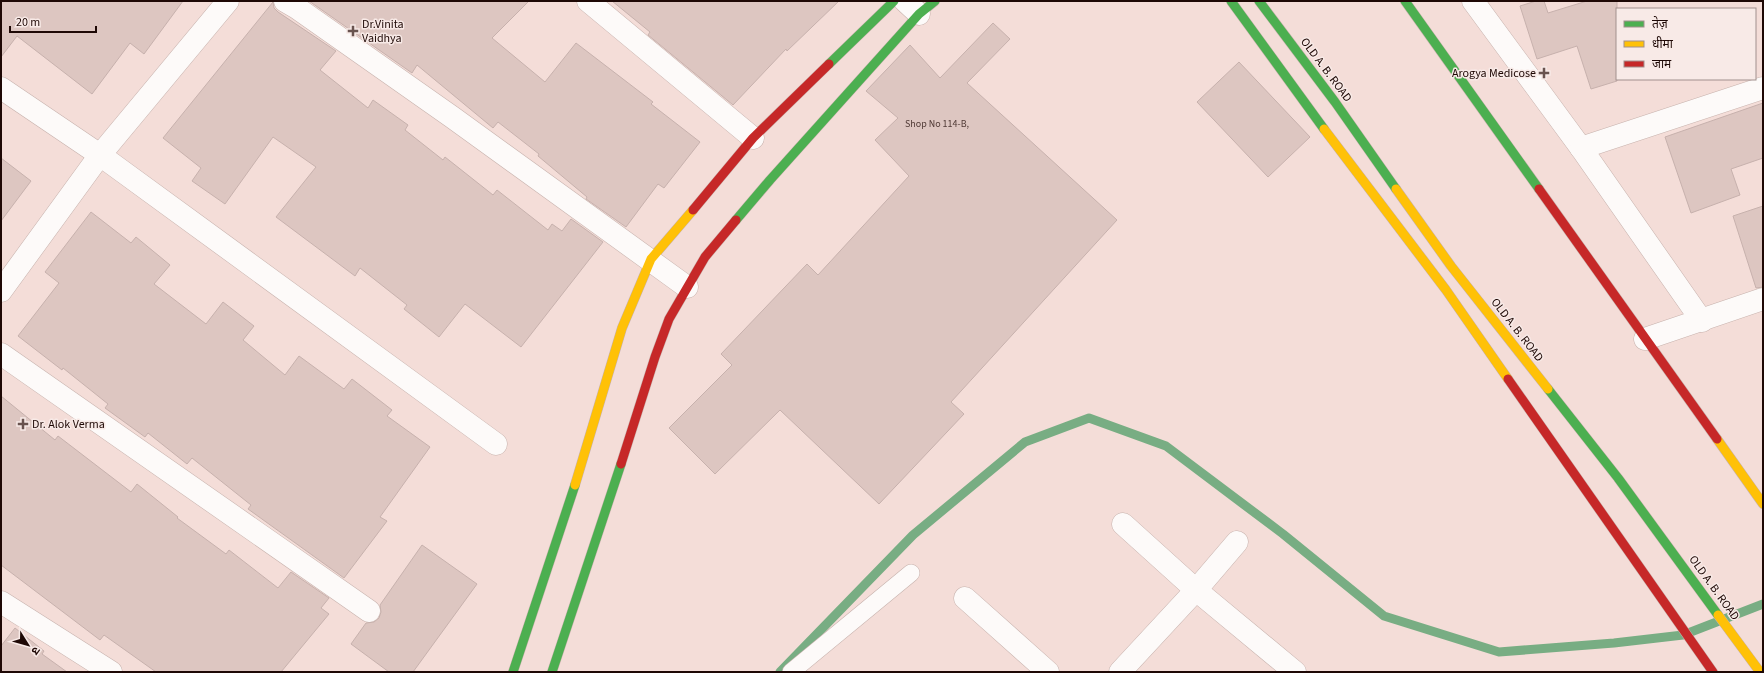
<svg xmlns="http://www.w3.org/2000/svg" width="1764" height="673" viewBox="0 0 1764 673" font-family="'Source Sans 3','Noto Sans Devanagari',sans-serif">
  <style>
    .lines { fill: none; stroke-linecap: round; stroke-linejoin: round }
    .stream { stroke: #78ad83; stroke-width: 9 }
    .building { fill: #ddc6c1; stroke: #c7b1ad }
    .lane-casing { stroke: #c7b2ad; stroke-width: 18 }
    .street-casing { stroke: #c7b2ad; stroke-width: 23 }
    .fast-casing { stroke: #c7b2ad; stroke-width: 10 }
    .slow-casing { stroke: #c7b2ad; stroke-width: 10 }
    .jam-casing { stroke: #c7b2ad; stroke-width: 10 }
    .lane { stroke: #fdfaf9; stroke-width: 17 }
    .street { stroke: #fdfaf9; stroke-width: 22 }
    .fast { stroke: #4caf50; stroke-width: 9 }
    .slow { stroke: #ffc107; stroke-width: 9 }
    .jam { stroke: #c62828; stroke-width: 9 }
    .poi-dot { fill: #69534f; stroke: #f8eae7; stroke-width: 1.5 }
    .labels { text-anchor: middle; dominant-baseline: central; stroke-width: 3; stroke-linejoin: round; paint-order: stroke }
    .number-label { font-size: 10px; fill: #503a36 }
    .poi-label { font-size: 12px; fill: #1e0805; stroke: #f8eae7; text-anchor: start }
    .street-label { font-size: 12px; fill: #1e0805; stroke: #f8eae7 }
  </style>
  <rect width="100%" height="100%" fill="#f4ddd8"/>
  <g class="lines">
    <path class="stream" d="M780 672 913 535 1025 442 1089 418 1166 446 1283 534 1384 616 1499 652 1614 643 1683 635 1763 604"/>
  </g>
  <g class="building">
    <path d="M1 1H183L144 54 130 43 92 94 17 36 1 57Z"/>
    <path d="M309 1H529L492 38 545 82 576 43 653 102 651 104 700 142 664 188 658 184 626 227 586 199 587 197 538 156 539 154 498 122 493 128 417 65 412 73Z"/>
    <path d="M612 1H839L787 51 786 49 733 105 648 35 650 32Z"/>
    <path d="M1536 1H1544L1548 13 1587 1H1617V81L1591 89 1577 46 1537 59 1520 6Z"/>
    <path d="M273 2 274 8 278 12 336 51 320 70 368 108 373 100 408 125 405 130 443 160 445 157 493 195 497 190 548 230 552 224 562 231 571 219 603 242 521 347 465 304 439 337 404 309 407 305 360 268 355 276 276 217 316 167 273 137 225 204 192 181 201 168 163 138Z"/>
    <path d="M993 23 1010 39 967 83 1117 220 951 402 964 414 879 504 780 410 715 474 669 428 732 365 721 354 807 264 818 275 909 176 875 140 898 118 866 91 910 45 940 78Z"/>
    <path d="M1239 62 1310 137 1268 177 1197 102Z"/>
    <path d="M1763 103V158L1731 169 1740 195 1691 213 1665 137Z"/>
    <path d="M1 158 31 181 1 221Z"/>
    <path d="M1763 206V287L1756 288 1733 216Z"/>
    <path d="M91 212 131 243 136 237 170 265 154 284 206 324 223 302 254 326 243 340 285 375 299 356 344 389 352 379 392 410 387 416 430 447 380 517 387 521 344 578 248 509 251 505 192 458 187 464 148 433 145 437 105 408 108 404 63 368 62 370 18 336 59 283 45 272Z"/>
    <path d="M1 396 55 440 58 436 131 492 137 484 178 517 177 518 226 554 229 550 278 588 291 572 329 598 321 608 329 614 281 672H156L104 635 100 640 1 565Z"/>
    <path d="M422 545 477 584 413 672H389L351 644 366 623 374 622 379 618 381 612 380 605Z"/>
    <path d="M15 628 44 651 42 654 67 672H1V646Z"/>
  </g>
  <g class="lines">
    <g class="lane-casing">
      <path id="lane" d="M791 672 911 573"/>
    </g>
    <g class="street-casing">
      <g id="street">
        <path d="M285 1 297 8 452 117 687 287"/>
        <path d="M588 1 753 138"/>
        <path d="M905 1 919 14"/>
        <path d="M1473 1 1581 148 1702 321"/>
        <path d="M1 88 100 155 496 444"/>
        <path d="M1581 148 1763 88"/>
        <path d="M1 291 100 155 228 1"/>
        <path d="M1645 339 1763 299"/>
        <path d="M1 354 369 611"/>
        <path d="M1123 524 1196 590 1295 672"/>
        <path d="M965 598 1048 672"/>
        <path d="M1 602 111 672"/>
        <path d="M1120 672 1196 590 1237 542"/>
      </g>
    </g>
    <g class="fast-casing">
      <g id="fast">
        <path d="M1231 1 1324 129"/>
        <path d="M1259 1 1335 102 1396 189"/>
        <path d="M1405 1 1539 189"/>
        <path d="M829 64 894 1"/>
        <path d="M736 220 770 180 919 14 935 1"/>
        <path d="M1548 389 1618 478 1718 615"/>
        <path d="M513 672 575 485"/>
        <path d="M552 672 621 464"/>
      </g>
    </g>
    <g class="slow-casing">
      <g id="slow">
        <path d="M1324 129 1446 290 1508 379"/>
        <path d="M1396 189 1451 266 1548 389"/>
        <path d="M1717 439 1763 504"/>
        <path d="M575 485 622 328 651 259 693 210"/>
        <path d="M1718 615 1760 672"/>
      </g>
    </g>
    <g class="jam-casing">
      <g id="jam">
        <path d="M1539 189 1717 439"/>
        <path d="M693 210 753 138 829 64"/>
        <path d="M1508 379 1713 672"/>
        <path d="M621 464 655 357 669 319 705 257 736 220"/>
      </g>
    </g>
    <use href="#lane" class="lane"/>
    <use href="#street" class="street"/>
    <use href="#fast" class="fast"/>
    <use href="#slow" class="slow"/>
    <use href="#jam" class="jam"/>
  </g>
  <g class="poi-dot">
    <path d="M351 25h4v4h4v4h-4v4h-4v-4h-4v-4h4z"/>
    <path d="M1542 67h4v4h4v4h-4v4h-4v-4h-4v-4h4z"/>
    <path d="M21 418h4v4h4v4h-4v4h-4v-4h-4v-4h4z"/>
  </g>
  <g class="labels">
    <g class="number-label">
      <text x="937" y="124">Shop No 114-B,</text>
    </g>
    <g class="poi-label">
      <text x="362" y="24">Dr.Vinita<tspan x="362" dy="14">Vaidhya</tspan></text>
      <text x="1536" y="73" text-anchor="end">Arogya Medicose</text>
      <text x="32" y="424">Dr. Alok Verma</text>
    </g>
    <g class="street-label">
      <text transform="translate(1326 70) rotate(53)">OLD A. B. ROAD</text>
      <text transform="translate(1517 330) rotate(52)">OLD A. B. ROAD</text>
      <text transform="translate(1714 588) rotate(54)">OLD A. B. ROAD</text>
    </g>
  </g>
  <rect width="1764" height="673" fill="none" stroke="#1e0805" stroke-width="4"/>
  <rect x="1616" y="8" width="140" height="72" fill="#f8eae7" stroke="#a1908d"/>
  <rect x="1624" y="21" width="20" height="6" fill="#4caf50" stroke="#a1908d"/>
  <text x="1652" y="28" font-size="12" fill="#1e0805">तेज़</text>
  <rect x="1624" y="41" width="20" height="6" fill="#ffc107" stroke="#a1908d"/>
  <text x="1652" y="48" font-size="12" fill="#1e0805">धीमा</text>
  <rect x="1624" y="61" width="20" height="6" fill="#c62828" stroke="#a1908d"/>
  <text x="1652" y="68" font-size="12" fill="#1e0805">जाम</text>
  <g transform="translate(28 645) rotate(127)" stroke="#f8eae7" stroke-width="3" paint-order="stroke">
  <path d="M0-3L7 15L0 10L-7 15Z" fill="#1e0805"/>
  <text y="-6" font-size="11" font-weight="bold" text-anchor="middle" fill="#1e0805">उ</text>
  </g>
  <path d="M10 26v6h86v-6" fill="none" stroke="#1e0805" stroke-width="2"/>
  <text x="16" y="26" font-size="12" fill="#1e0805" stroke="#f8eae7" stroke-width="3" paint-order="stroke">20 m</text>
</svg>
